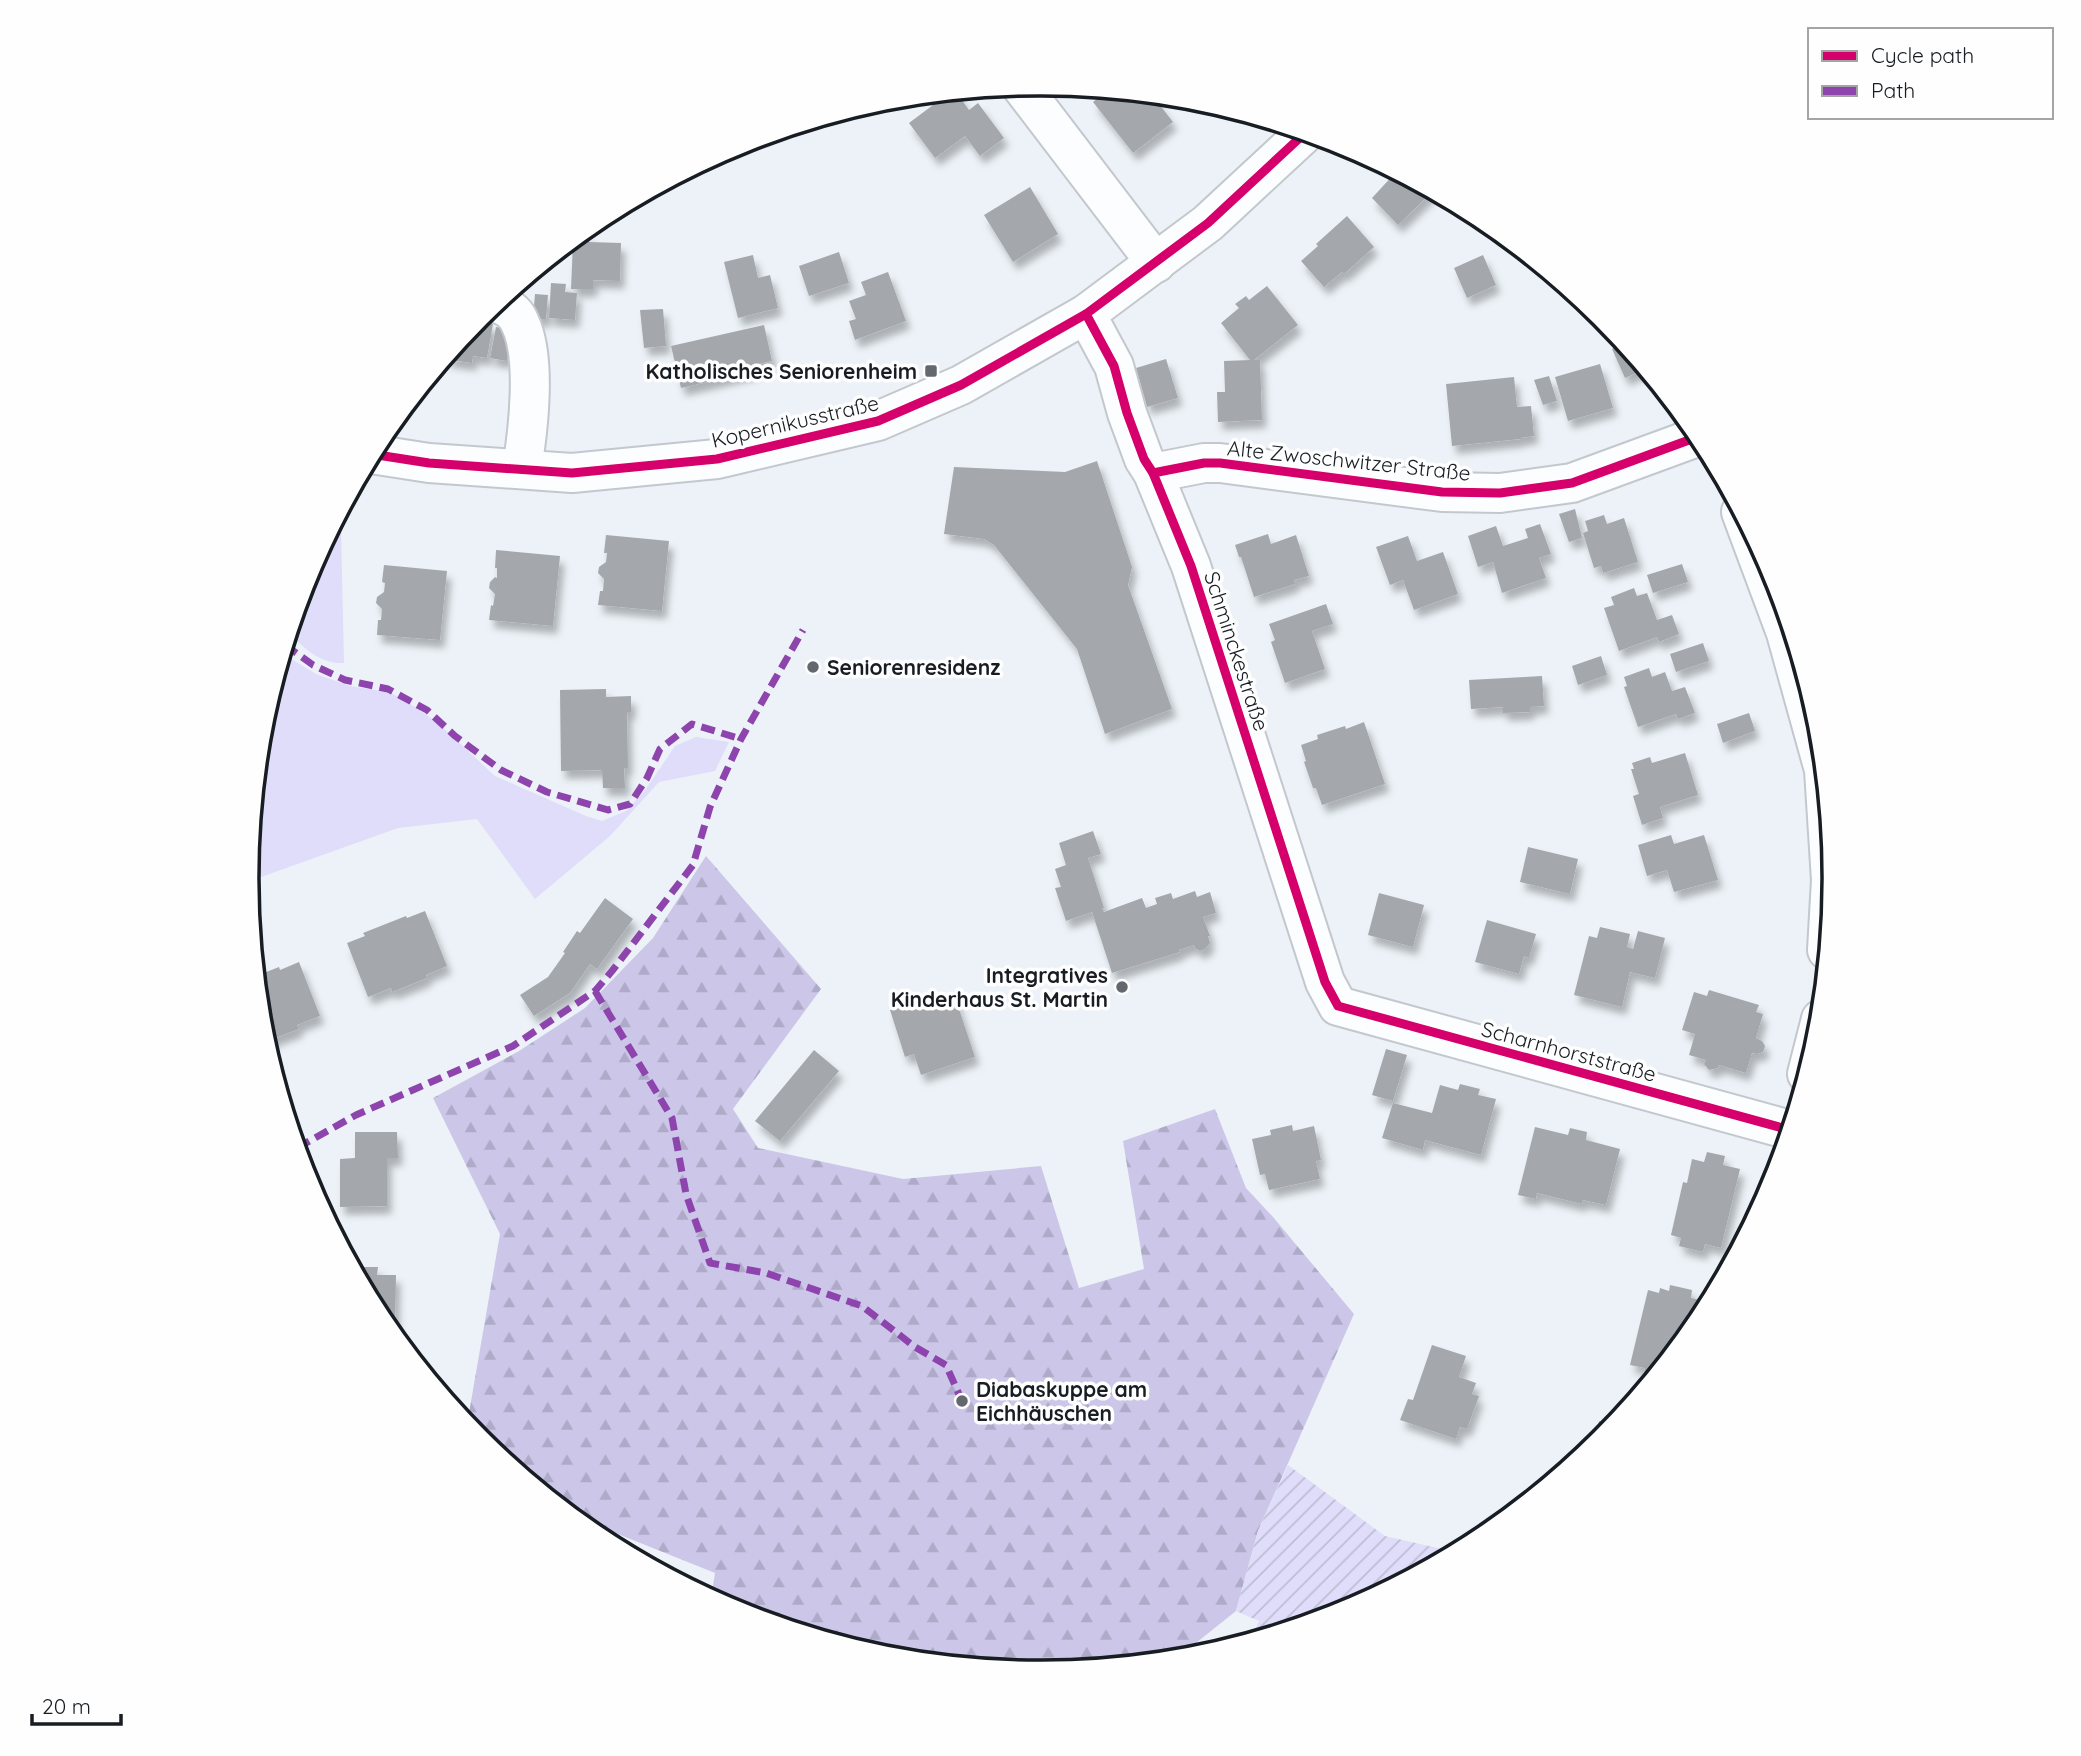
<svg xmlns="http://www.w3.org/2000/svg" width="2081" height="1756" viewBox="0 0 2081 1756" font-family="Quicksand,sans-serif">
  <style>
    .grass { fill: #dfddf9 }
    .forest { fill: url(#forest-firs) }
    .garden { fill: url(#garden-furrows) }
    .building { fill: #a4a8ad; filter: url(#shadow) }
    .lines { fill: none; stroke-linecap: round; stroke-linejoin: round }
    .minor-casing { stroke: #c2c8cd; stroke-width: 42 }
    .minor { stroke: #fcfdfe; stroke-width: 38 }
    .quiet { stroke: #8e44ad; stroke-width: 7; stroke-dasharray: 14 7; stroke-linecap: butt }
    .cycleway-casing { stroke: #fefefe; stroke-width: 13 }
    .cycleway { stroke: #d6006c; stroke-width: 9 }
    .poi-dot { fill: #62686d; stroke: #fefefe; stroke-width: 2.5 }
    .labels { text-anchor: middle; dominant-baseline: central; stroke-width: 7; stroke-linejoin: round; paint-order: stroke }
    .poi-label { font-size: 21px; font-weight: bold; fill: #171d23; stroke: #fefefe; text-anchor: end }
    .street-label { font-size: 21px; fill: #171d23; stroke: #fefefe }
    .rim { fill: none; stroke: #171d23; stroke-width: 3.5 }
  </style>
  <defs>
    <pattern id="forest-firs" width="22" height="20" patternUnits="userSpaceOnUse" patternTransform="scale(1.75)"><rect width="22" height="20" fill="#ccc7e9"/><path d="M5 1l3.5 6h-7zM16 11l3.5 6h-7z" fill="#aeaac8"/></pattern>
    <pattern id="garden-furrows" width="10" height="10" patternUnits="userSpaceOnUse" patternTransform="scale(1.75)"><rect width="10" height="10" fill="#dfddf9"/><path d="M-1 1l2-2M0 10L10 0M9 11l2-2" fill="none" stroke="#bfbdd5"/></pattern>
    <filter id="shadow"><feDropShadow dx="4.5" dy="8" stdDeviation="3.5" flood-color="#0004"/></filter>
  </defs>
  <rect width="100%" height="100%" fill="#ecf2f7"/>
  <g class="grass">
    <path d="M356 483 341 529 344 663C320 664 305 649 289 633L307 574Z"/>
    <path d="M283 654 316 674 350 686 389 692 406 701 438 723 495 776 586 816 602 821 626 811 646 789 675 746 696 737 729 742 715 771 659 782 610 836 535 899 477 819 398 828 247 882 262 723Z"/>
  </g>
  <path class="forest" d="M706 856 821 989 733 1109 758 1148 903 1179 1041 1166 1079 1288 1144 1269 1123 1141 1215 1109 1246 1188 1273 1217 1354 1314 1258 1531 1236 1611 1176 1659 1041 1672 885 1657 736 1611 711 1598 715 1573 573 1516 469 1413 500 1234 433 1098 519 1051 585 1008 653 938Z"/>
  <path class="garden" d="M1288 1465 1385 1536 1455 1552 1344 1612 1251 1640 1259 1621 1236 1611 1258 1531Z"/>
  <g class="building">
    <path d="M1107 91 1152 95 1173 122 1133 153 1093 102Z"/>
    <path d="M956 92 969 110 978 103 1004 138 980 156 965 136 935 158 909 123 949 93Z"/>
    <path d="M1396 172 1432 192 1398 225 1372 198Z"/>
    <path d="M1030 187 1058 234 1013 262 984 215Z"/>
    <path d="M1347 216 1374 247 1344 274 1342 272 1324 287 1301 261 1318 246 1316 244Z"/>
    <path d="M580 235H588L589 242 621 243 620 281 593 280V289H571L573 242H579Z"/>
    <path d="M839 252 849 283 809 296 799 266Z"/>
    <path d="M753 255 758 278 770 275 778 308 738 318 724 262Z"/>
    <path d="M1483 255 1496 285 1467 298 1454 268Z"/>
    <path d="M888 272 906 321 855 340 849 321 856 319 849 301 866 295 861 282Z"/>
    <path d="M551 283 566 284 565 292 577 293 575 320 549 318Z"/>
    <path d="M1267 286 1298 325 1254 360H1260L1262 420 1218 422 1217 392H1225L1224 361 1250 360 1221 323 1239 308 1235 304 1246 296 1249 300Z"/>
    <path d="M535 294 548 295 546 319H533Z"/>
    <path d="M663 309 666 346 644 348 640 310Z"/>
    <path d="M477 319H480L479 322 493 324 487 358 473 356 472 363 444 359Z"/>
    <path d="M764 325 772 361 753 365 754 371 681 388 671 346Z"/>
    <path d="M496 327 513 330 507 361 490 358Z"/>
    <path d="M1624 343 1645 369 1625 378 1612 349Z"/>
    <path d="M1166 359 1178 398 1147 407 1136 368Z"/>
    <path d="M1600 364 1613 408 1568 421 1555 377Z"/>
    <path d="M1549 376 1557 401 1543 405 1534 380Z"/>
    <path d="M1514 377 1517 407 1531 406 1534 436 1520 438V439L1452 446 1446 384Z"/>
    <path d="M1097 461 1132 567 1128 585 1172 709 1105 734 1077 649 994 545 984 539 944 534 954 467 1065 472Z"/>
    <path d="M1575 509 1582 538 1569 542 1559 514Z"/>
    <path d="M1604 515 1607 524 1624 518 1638 562 1603 573 1601 566 1594 568 1583 533 1588 531 1585 521Z"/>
    <path d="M1540 524 1551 554 1539 558 1546 578 1502 593 1493 562 1478 567 1468 536 1496 526 1503 546 1528 538 1525 529Z"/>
    <path d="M1268 534 1271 544 1296 535 1309 576 1294 580 1295 584 1254 597 1241 557H1239L1235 545Z"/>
    <path d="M606 535 669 541 662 611 598 605 600 591H603L604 579 598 573 599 567 606 562 607 553H604Z"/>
    <path d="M1408 536 1417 561 1443 552 1458 594 1414 610 1403 580 1390 585 1376 547Z"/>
    <path d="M496 550 560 556 553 626 489 620 491 605 493 606 495 594 489 588 490 582 495 577 497 578V568H495Z"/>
    <path d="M1682 564 1688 582 1653 593 1647 575Z"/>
    <path d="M384 565 447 571 440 640 377 635 378 620H381L382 609 376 603 377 597 384 592 385 583 382 582Z"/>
    <path d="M1634 588 1637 596 1647 593 1657 620 1672 615 1679 634 1659 642 1657 637 1619 651 1604 608 1614 605 1611 597Z"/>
    <path d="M1326 604 1333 624 1312 631 1325 669 1285 683 1271 642 1275 640 1269 624Z"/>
    <path d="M1703 643 1709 661 1676 672 1670 654Z"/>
    <path d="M1601 656 1607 675 1578 685 1572 666Z"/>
    <path d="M1649 668 1652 677 1665 672 1672 691 1685 687 1695 713 1678 719 1676 714 1638 727 1624 687 1627 686 1624 677Z"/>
    <path d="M1542 676 1544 706 1530 707V712L1503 713V707L1471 709 1469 680Z"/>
    <path d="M606 689V697L631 696V712H627L628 768H624L625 788H603L602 770 561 771 560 690Z"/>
    <path d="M1749 713 1755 731 1723 743 1717 724Z"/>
    <path d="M1364 722 1385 784 1322 805 1316 788H1313L1304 762 1306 761 1301 745 1318 739 1317 735 1345 726 1346 729Z"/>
    <path d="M1685 753 1698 795 1660 807 1663 818 1642 825 1633 796 1639 794 1631 769H1634L1632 763 1650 757 1652 763Z"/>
    <path d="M1093 831 1101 854 1088 858 1104 908H1102L1104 912 1142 898 1146 908 1157 904 1155 898 1171 893 1173 899 1195 891 1197 897 1210 892 1216 913 1203 917 1210 936H1208L1210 943 1205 949 1200 951 1195 948 1194 945 1179 950 1180 952 1112 973 1092 912 1066 921 1055 888 1061 887 1055 869 1066 865 1059 843Z"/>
    <path d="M1671 835 1674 844 1704 835 1718 880 1674 892 1667 870 1647 876 1638 845Z"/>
    <path d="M1528 847 1578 859 1570 894 1520 882Z"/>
    <path d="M1379 893 1424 905 1413 947 1368 935Z"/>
    <path d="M605 898 633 919 597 969 590 964 570 993 534 1016 520 995 548 977 565 953 563 952 577 931 580 933Z"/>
    <path d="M425 911 447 966 426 975 427 978 392 992 391 988 368 997 347 943 365 936 363 933 406 916 407 918Z"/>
    <path d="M1487 920 1536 934 1529 958 1524 956 1519 974 1475 962Z"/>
    <path d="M1600 927 1630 934 1627 947 1633 949 1638 931 1665 938 1655 978 1630 972 1622 1007 1574 995 1589 936 1597 938Z"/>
    <path d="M299 962 320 1016 297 1025 299 1029 267 1041 266 1037 263 1038 262 1033 256 976 279 967 280 970Z"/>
    <path d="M1709 990 1759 1005 1756 1012 1763 1014 1756 1038 1762 1041 1765 1046 1763 1052 1757 1054 1752 1053 1746 1073 1719 1065 1718 1068 1709 1070 1704 1064 1706 1060 1689 1055 1695 1034 1682 1030 1694 992 1707 996Z"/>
    <path d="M930 996 933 1004 955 997 975 1057 921 1075 914 1054 905 1057 890 1010Z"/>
    <path d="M1386 1049 1407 1055 1393 1101 1372 1095Z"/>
    <path d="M814 1050 839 1071 780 1141 755 1121Z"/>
    <path d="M1460 1084 1480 1089 1478 1095 1496 1099 1481 1155 1425 1140 1423 1150 1382 1138 1393 1103 1432 1113 1440 1085 1458 1090Z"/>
    <path d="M1292 1125 1293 1131 1314 1126 1321 1160 1316 1161 1320 1179 1269 1190 1265 1174 1260 1175 1252 1139 1271 1135 1270 1130Z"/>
    <path d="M1535 1127 1568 1135 1570 1128 1587 1132 1586 1140 1620 1149 1606 1205 1583 1200 1582 1204 1537 1193 1536 1199 1518 1195Z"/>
    <path d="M355 1132H397L398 1158H387V1206L340 1207V1159L355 1158Z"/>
    <path d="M1707 1152 1725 1156 1723 1165 1740 1169 1721 1248 1705 1244 1703 1252 1679 1246 1681 1238 1671 1235 1683 1182 1687 1183 1692 1159 1704 1162Z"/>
    <path d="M362 1267H378L377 1275H396L395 1322 392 1321V1333L380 1319 357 1275H361Z"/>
    <path d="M1670 1285 1692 1290 1691 1298 1709 1302V1303L1700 1319 1652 1379 1643 1377 1645 1368 1630 1365 1648 1290 1659 1293 1660 1288 1669 1291Z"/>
    <path d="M1432 1345 1466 1356 1459 1377 1476 1383 1472 1394 1479 1396 1467 1429 1460 1427 1456 1439 1400 1420 1408 1399 1413 1400Z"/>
    <path d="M1599 1421 1614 1425 1602 1440 1592 1448Z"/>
  </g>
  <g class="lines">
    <g class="minor-casing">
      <g id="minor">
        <path d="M1021 86 1156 263"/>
        <path d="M496 303C506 306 516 312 520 323 537 358 528 431 522 469"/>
        <path d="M1086 314 1114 366 1127 413 1144 459 1153 473 1191 566 1325 982 1338 1006 1790 1130"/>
        <path d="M371 454 429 463 572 473 717 459 878 421 961 385 1086 314 1208 223 1305 133"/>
        <path d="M1153 473 1204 463H1220L1442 492 1500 493 1572 483 1700 436"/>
        <path d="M1741 512 1786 633 1824 770 1831 880 1827 950"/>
        <path d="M1807 1074 1821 1019"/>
      </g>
    </g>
    <use href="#minor" class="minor"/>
    <g class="quiet">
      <path d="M285 645 313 665 345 680 388 689 427 710 455 736 501 770 547 792 608 810 630 804 647 778 660 749 692 724 741 739"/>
      <path d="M595 991 672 1118 686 1194 710 1263 766 1273 862 1306 915 1347 946 1365 962 1401"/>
      <path d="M297 1148 356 1115 513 1046 595 991 612 971 693 865 710 807 741 739 803 630"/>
    </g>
    <g class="cycleway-casing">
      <g id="cycleway">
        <path d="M1086 314 1114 366 1127 413 1144 459 1153 473 1191 566 1325 982 1338 1006 1790 1130"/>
        <path d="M371 454 429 463 572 473 717 459 878 421 961 385 1086 314 1208 223 1305 133"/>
        <path d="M1153 473 1204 463H1220L1442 492 1500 493 1572 483 1700 436"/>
      </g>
    </g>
    <use href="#cycleway" class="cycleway"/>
  </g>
  <g class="poi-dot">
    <rect x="924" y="364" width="14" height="14" rx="3.5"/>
    <circle cx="813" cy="667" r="7"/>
    <circle cx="1122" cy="987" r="7"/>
    <circle cx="962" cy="1401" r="7"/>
  </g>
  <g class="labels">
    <g class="poi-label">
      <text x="917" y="371">Katholisches Seniorenheim</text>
      <text x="827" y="667" text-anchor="start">Seniorenresidenz</text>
      <text x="1108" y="975">Integratives<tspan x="1108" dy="24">Kinderhaus St. Martin</tspan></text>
      <text x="976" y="1389" text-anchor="start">Diabaskuppe am<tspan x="976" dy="24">Eichhäuschen</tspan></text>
    </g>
    <g class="street-label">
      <text transform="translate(795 421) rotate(-13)">Kopernikusstraße</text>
      <text transform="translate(1349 460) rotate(6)">Alte Zwoschwitzer Straße</text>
      <text transform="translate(1237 651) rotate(72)">Schminckestraße</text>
      <text transform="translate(1569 1051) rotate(15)">Scharnhorststraße</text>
    </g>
  </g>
  <path d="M0 0H2081V1756H0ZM1040 96H1041A781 781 0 0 1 1822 877V879A781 781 0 0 1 1041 1660H1040A781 781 0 0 1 259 879V877A781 781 0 0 1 1040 96Z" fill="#fefefe" fill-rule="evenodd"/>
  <path class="rim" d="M1040 96H1041A781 781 0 0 1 1822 877V879A781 781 0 0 1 1041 1660H1040A781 781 0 0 1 259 879V877A781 781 0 0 1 1040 96Z"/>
  <rect x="1808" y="28" width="245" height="91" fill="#fefefe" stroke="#a2a4a6" stroke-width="2"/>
  <rect x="1822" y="51" width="35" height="10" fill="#d6006c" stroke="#a2a4a6" stroke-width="2"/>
  <text x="1871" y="63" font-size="21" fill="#171d23">Cycle path</text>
  <rect x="1822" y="86" width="35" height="10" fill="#8e44ad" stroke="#a2a4a6" stroke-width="2"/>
  <text x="1871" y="98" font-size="21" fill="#171d23">Path</text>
  <path d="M32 1714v10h89v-10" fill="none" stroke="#171d23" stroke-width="3.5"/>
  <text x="42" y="1714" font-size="21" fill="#171d23" stroke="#fefefe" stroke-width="5" paint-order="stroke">20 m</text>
</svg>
